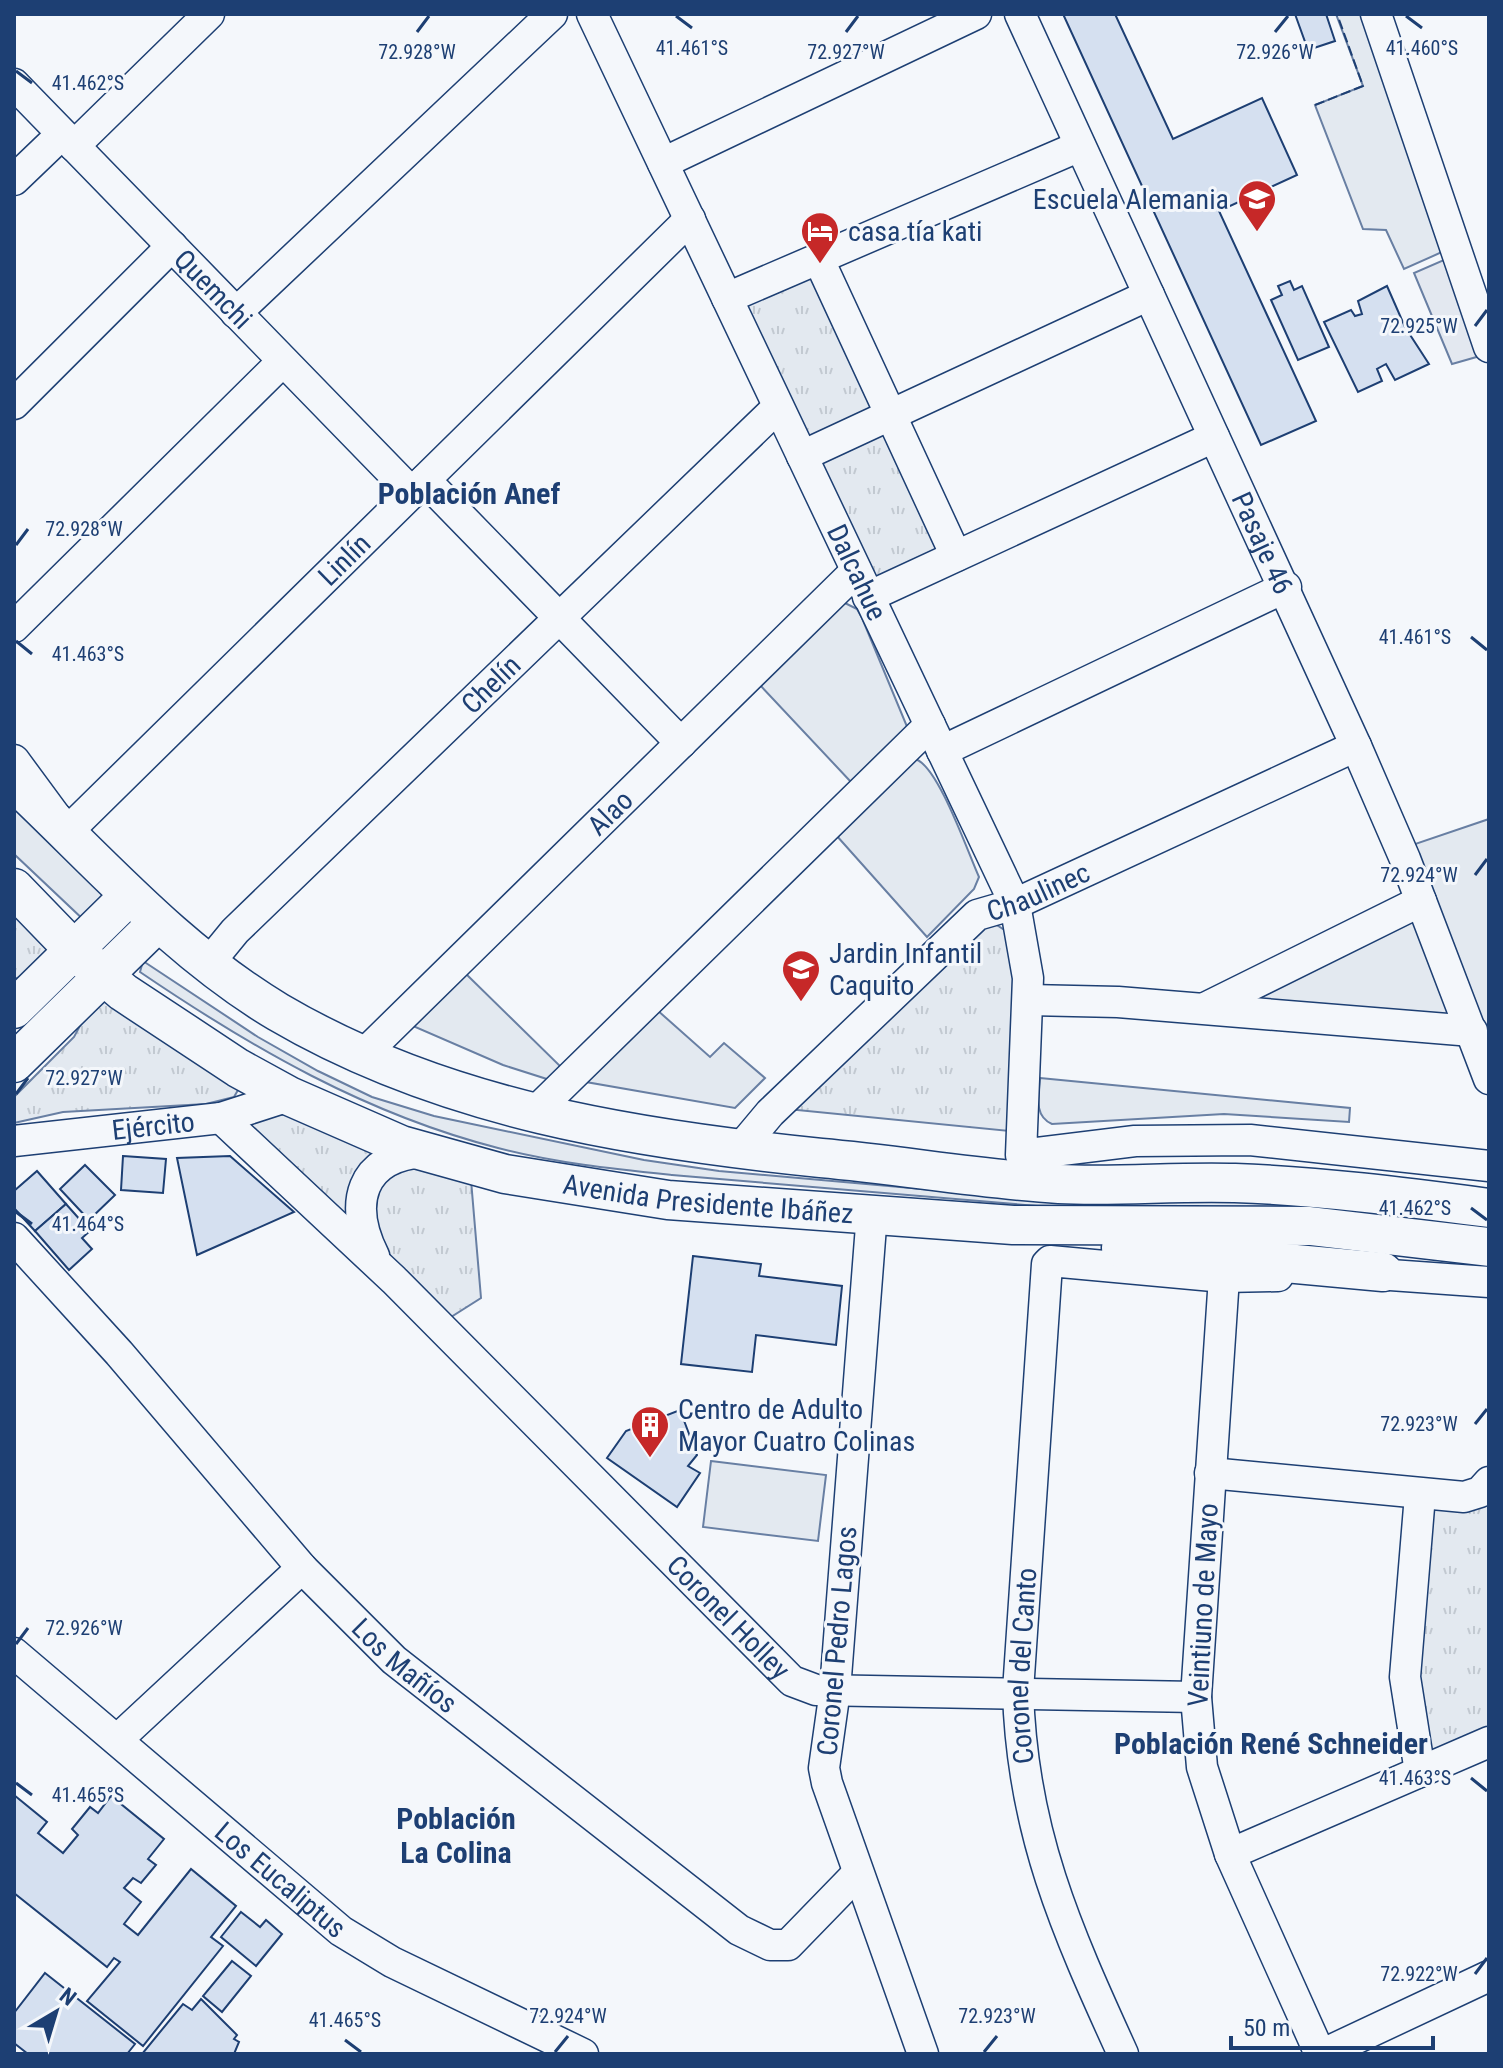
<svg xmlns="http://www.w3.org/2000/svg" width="1503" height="2068" viewBox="0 0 1503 2068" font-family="'Roboto Condensed',sans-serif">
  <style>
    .green { fill: #e3e9f0; stroke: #687fa3; stroke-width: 2 }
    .park { fill: url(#park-tufts); stroke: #687fa3; stroke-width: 2 }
    .parking { fill: #e3e8f0; stroke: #687fa3; stroke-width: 2 }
    .building { fill: #d5e0f0; stroke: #1d3f73; stroke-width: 2 }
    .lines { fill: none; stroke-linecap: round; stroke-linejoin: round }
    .minor-casing { stroke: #1d3f73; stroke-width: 33 }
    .major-casing { stroke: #1d3f73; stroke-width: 41 }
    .minor { stroke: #f4f7fb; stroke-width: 30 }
    .major { stroke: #f4f7fb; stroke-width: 38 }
    .fence { stroke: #1d3f73; stroke-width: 2; stroke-dasharray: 10 4; stroke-linecap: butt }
    .ticks { fill: none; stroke: #1d3f73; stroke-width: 3 }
    .labels { text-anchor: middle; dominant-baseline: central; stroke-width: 6; stroke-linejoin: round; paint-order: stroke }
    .poi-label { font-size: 28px; fill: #1d3f73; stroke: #f4f7fb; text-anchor: start }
    .street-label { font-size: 28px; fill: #1d3f73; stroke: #f4f7fb }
    .neighbourhood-label { font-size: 30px; font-weight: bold; fill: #1d3f73; stroke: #f4f7fb }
    .ticks-label { font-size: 20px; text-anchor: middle; fill: #1d3f73; stroke: #f4f7fb; stroke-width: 6; stroke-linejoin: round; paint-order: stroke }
  </style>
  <defs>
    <pattern id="park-tufts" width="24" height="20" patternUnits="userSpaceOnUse" patternTransform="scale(2)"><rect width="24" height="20" fill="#e3e9f0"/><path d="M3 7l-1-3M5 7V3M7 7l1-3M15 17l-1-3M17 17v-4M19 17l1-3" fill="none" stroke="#c2c9d1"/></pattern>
  </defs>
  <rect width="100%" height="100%" fill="#f4f7fb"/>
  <g class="green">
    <path d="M1336 14H1361L1442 252 1404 269 1386 230 1363 229 1315 105 1363 86Z"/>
    <path d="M843 602 857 609 862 618 908 729 851 782 759 684Z"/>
    <path d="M915 759C938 765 968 853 979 877L974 889 927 937 836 835Z"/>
    <path d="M14 802 100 886 106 903 87 923 14 854Z"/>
    <path d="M1489 819V1031L1482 1025 1415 844Z"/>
    <path d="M1415 920 1451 1008 1448 1016 1245 1005Z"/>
    <path d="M143 961 258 1037 318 1071 372 1097 434 1116 644 1160 719 1171 1047 1200 1285 1202 1314 1208H1061L672 1175C614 1169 555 1163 498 1148 366 1114 252 1048 140 972Z"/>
    <path d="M463 971 560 1066 550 1080 503 1065 406 1023Z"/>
    <path d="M656 1009 710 1057 724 1043 765 1078 735 1108 586 1082Z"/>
    <path d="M1040 1078 1350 1108 1349 1122 1224 1114 1052 1124C1033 1116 1039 1094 1040 1078Z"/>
    <path d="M711 1461 826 1475 818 1541 703 1527Z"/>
  </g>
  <g class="park">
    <path d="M817 266 950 552 871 588 736 302Z"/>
    <path d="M14 913 48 946 49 957 27 975 14 979Z"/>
    <path d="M992 922 1006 931 1016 964 1009 1131 787 1109 973 930Z"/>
    <path d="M104 999 234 1084 238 1090 234 1097 206 1104 63 1112 14 1123V1097L74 1037 82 1022Z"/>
    <path d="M286 1114 374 1152 360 1169 349 1219 250 1126 264 1116Z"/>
    <path d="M397 1164 471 1180 481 1298 451 1317 374 1242 372 1197Z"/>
    <path d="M1489 1500V1733L1429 1755 1414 1675 1431 1509Z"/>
  </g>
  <path class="parking" d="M1453 256 1487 354 1452 364 1414 273Z"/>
  <g class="building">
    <path d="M1063 14H1115L1173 139 1262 98 1297 175 1219 211 1316 421 1261 445Z"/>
    <path d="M1295 14H1326L1335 41 1308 50Z"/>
    <path d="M1290 281 1294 290 1302 286 1329 347 1298 360 1271 300 1282 295 1278 286Z"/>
    <path d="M1387 286 1405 327 1429 364 1395 380 1386 364 1377 369 1382 381 1358 392 1324 322 1351 310 1355 316 1362 314 1358 301Z"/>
    <path d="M123 1156 166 1159 163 1193 121 1190Z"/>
    <path d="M230 1156 294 1212 197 1255 177 1158Z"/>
    <path d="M85 1165 115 1195 89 1220 60 1189Z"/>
    <path d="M37 1171 66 1204 35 1231 14 1208V1191Z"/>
    <path d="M66 1204 90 1231 82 1238 92 1249 69 1270 35 1231Z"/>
    <path d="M693 1256 761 1264 759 1276 842 1286 836 1345 756 1335 752 1372 681 1364Z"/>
    <path d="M680 1410 697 1455 688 1466 700 1473 677 1507 607 1458 626 1431Z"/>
    <path d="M14 1795 47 1822 38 1833 63 1853 78 1835 72 1829 90 1807 98 1813 111 1796 164 1839 148 1859 156 1865 141 1883 133 1878 124 1888 141 1902 124 1924 138 1935 191 1869 236 1906 211 1937 223 1946 143 2046 87 2001 120 1962 114 1958 107 1967 14 1893Z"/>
    <path d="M241 1912 260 1927 266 1920 282 1934 256 1966 221 1937Z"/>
    <path d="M232 1961 251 1976 222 2012 203 1996Z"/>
    <path d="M45 1973 135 2044 127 2054H28L14 2043V2013Z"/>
    <path d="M201 1999 237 2035 234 2039 239 2042 234 2054H142L183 2004 192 2010Z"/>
  </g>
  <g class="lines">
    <g class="minor-casing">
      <g id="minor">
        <path id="s1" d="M592 14 1015 904 1028 978 1021 1155 1135 1141 1250 1140 1489 1166"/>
        <path id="s2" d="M1020 14 1356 746 1405 859 1489 1079"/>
        <path d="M1376 14 1489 347"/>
        <path id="s3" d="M14 84 412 493"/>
        <path d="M74 146 209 14"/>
        <path d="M663 163 976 14"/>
        <path d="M14 180 62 134"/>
        <path d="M819 260 956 556"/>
        <path d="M727 298 1080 146"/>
        <path d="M236 313 552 14"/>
        <path d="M14 404 172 246"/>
        <path d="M802 456 1149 295"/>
        <path d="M425 480 681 743"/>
        <path d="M868 597 1214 437"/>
        <path d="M14 627 283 361"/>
        <path d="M942 751 1286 587"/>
        <path id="s4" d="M14 760 67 832 690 219"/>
        <path id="s5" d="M208 964 235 931 778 407"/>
        <path d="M1029 1000 1118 1002 1472 1031"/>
        <path d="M1207 1007 1421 901"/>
        <path id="s6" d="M363 1055 856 571"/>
        <path d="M534 1113 930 725"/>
        <path id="s7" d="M221 1118 394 1280 792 1681 816 1690 1196 1697"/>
        <path id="s8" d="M14 1141 221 1118 289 1096"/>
        <path id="s9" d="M739 1150 770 1113 977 915 1015 904 1356 746"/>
        <path d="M872 1213 835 1690 824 1768 827 1783 923 2054"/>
        <path id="s10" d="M14 1238 119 1353 302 1568 394 1660 739 1930 770 1945H788L857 1874"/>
        <path d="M374 1256C348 1204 360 1157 423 1152"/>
        <path d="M1362 1273 1489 1282"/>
        <path d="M1224 1277 1196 1697 1202 1767 1230 1854 1320 2054"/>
        <path d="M1210 1473 1464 1497 1480 1492 1489 1482"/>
        <path d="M1420 1495 1405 1677 1420 1772"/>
        <path id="s11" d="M14 1653 341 1931 392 1962 583 2054"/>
        <path d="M117 1740 302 1568"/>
        <path d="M1230 1854 1489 1742"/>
        <path id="s12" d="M1123 2054C1066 1929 1022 1831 1018 1691L1047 1264 1050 1261 1224 1277 1278 1276"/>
        <path d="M1323 2054 1489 1976"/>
      </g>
    </g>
    <g class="major-casing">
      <g id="major">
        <path d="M14 782C100 863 176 951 278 1012 443 1109 634 1139 821 1158 900 1165 980 1179 1059 1184 1118 1187 1176 1181 1235 1183 1319 1186 1405 1197 1489 1208"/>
        <path id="s13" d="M14 888 74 950 123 992 238 1068 289 1096 401 1145 505 1174 668 1200 1013 1225 1310 1226 1489 1247"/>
        <path d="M14 1009 128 897"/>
        <path d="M14 1063 157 923"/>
        <path d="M1121 1248 1383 1272"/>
      </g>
    </g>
    <use href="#minor" class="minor"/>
    <use href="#major" class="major"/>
    <path class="fence" d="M1315 105 1363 86 1337 14"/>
  </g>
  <path class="ticks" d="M676 16 692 28M1406 16 1422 28M417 32 429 16M846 32 858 16M1275 32 1288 16M16 71 32 83M1475 326 1487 310M16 545 28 529M1471 637 1487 650M16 641 32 654M1475 875 1487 859M16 1094 28 1078M1471 1208 1487 1220M16 1212 32 1224M1475 1424 1487 1409M16 1644 28 1628M1471 1778 1487 1791M16 1783 32 1795M1475 1974 1487 1958M345 2040 361 2052M555 2052 568 2036M984 2052 997 2036"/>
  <defs>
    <g id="school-pin" transform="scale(2)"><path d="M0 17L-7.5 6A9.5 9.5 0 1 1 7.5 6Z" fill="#c62828" stroke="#f4f7fb"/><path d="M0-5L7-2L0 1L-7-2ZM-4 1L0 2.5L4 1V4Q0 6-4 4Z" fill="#fff"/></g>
    <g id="hotel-pin" transform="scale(2)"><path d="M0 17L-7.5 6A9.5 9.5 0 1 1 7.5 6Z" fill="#c62828" stroke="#f4f7fb"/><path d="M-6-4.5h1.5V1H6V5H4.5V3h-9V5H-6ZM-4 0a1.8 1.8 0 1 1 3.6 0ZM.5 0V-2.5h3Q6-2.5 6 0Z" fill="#fff"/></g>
    <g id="building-pin" transform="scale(2)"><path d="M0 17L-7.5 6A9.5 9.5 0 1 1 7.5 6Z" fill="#c62828" stroke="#f4f7fb"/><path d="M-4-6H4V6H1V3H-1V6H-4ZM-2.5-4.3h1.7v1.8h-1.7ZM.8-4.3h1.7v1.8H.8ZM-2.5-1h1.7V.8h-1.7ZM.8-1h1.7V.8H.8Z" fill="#fff"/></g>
  </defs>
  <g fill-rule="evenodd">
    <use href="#school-pin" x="1257" y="199"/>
    <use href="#hotel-pin" x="820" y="231"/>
    <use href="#school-pin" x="801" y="969"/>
    <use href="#building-pin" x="650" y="1425"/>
  </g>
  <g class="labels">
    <g class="poi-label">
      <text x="1229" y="199" text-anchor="end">Escuela Alemania</text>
      <text x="848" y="231">casa tía kati</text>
      <text x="829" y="953">Jardin Infantil<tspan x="829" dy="32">Caquito</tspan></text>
      <text x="678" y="1409">Centro de Adulto<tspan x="678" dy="32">Mayor Cuatro Colinas</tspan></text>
    </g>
    <g class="street-label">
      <text stroke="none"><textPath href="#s3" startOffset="286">Quemchi</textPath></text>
      <text stroke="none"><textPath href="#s2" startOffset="582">Pasaje 46</textPath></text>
      <text stroke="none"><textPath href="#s4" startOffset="478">Linlín</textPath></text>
      <text stroke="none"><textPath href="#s1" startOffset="618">Dalcahue</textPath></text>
      <text stroke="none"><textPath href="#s5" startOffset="398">Chelín</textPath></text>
      <text stroke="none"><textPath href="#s6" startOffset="346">Alao</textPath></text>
      <text stroke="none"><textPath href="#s9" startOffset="400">Chaulinec</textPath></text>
      <text stroke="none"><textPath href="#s8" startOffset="140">Ejército</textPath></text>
      <text stroke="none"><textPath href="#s13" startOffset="782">Avenida Presidente Ibáñez</textPath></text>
      <text transform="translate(1203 1605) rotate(-87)">Veintiuno de Mayo</text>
      <text stroke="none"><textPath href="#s7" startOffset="712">Coronel Holley</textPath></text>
      <text transform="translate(837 1641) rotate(-85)">Coronel Pedro Lagos</text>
      <text stroke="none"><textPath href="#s10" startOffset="580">Los Mañíos</textPath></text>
      <text stroke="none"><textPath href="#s12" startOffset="406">Coronel del Canto</textPath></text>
      <text stroke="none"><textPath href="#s11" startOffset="350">Los Eucaliptus</textPath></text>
    </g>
    <g class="neighbourhood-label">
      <text x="469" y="493">Población Anef</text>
      <text x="1271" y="1743">Población René Schneider</text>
      <text x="456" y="1818">Población<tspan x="456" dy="34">La Colina</tspan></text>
    </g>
  </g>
  <g class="ticks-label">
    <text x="692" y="55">41.461°S</text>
    <text x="1422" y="55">41.460°S</text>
    <text x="417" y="59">72.928°W</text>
    <text x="846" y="59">72.927°W</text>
    <text x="1275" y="59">72.926°W</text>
    <text x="88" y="90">41.462°S</text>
    <text x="1419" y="333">72.925°W</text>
    <text x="84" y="536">72.928°W</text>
    <text x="1415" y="644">41.461°S</text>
    <text x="88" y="661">41.463°S</text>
    <text x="1419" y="882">72.924°W</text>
    <text x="84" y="1085">72.927°W</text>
    <text x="1415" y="1215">41.462°S</text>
    <text x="88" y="1231">41.464°S</text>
    <text x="1419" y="1431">72.923°W</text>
    <text x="84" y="1635">72.926°W</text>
    <text x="1415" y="1785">41.463°S</text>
    <text x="88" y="1802">41.465°S</text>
    <text x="1419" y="1981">72.922°W</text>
    <text x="568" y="2023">72.924°W</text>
    <text x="997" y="2023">72.923°W</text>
    <text x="345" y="2027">41.465°S</text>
  </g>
  <rect width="1503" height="2068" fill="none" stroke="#1d3f73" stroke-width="32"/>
  <g transform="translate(56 2012) rotate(38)" stroke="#f4f7fb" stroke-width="6" paint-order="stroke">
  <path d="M0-6L14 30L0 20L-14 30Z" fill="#1d3f73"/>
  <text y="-12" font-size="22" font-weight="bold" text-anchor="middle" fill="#1d3f73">N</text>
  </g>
  <path d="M1231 2036v12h202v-12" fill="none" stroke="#1d3f73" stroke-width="4"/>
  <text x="1243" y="2036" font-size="24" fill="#1d3f73" stroke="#f4f7fb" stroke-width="6" paint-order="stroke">50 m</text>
</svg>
